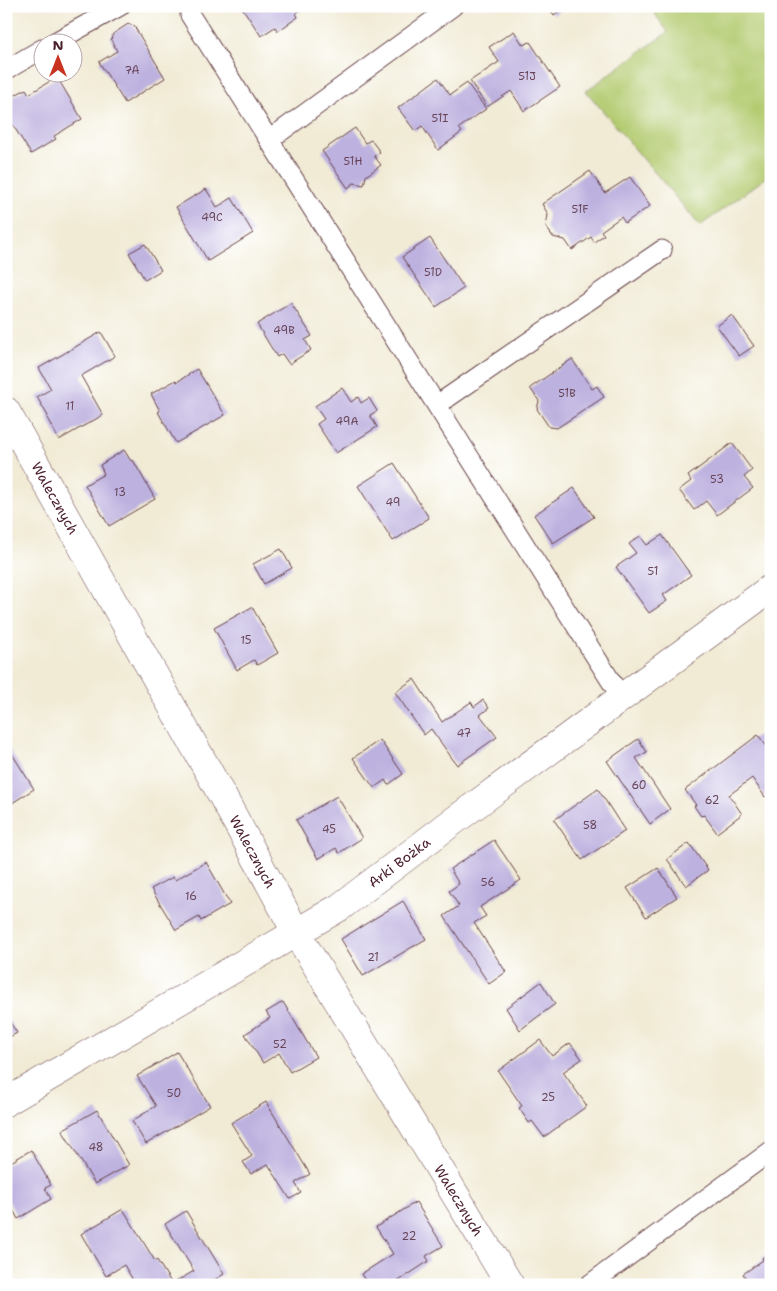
<svg xmlns="http://www.w3.org/2000/svg" width="777" height="1291" viewBox="0 0 777 1291" font-family="'Shantell Sans',sans-serif">
  <style>
    .green { fill: #b3cb70; stroke: #7e754e }
    .building { fill: #bdb1df }
    .lines { fill: none; stroke-linecap: round; stroke-linejoin: round }
    .service-casing { stroke: #633e44; stroke-width: 21 }
    .minor-casing { stroke: #633e44; stroke-width: 29 }
    .service { stroke: #fff; stroke-width: 19 }
    .minor { stroke: #fff; stroke-width: 28 }
    .labels { text-anchor: middle; dominant-baseline: central; stroke-width: 4; stroke-linejoin: round; paint-order: stroke }
    .number-label { font-size: 11px; fill: #674458 }
    .street-label { font-size: 14px; fill: #4a1f2b; stroke: #fff }
  </style>
  <rect width="100%" height="100%" fill="#fff"/>
  <filter id="ink" filterUnits="userSpaceOnUse"><feTurbulence type="fractalNoise" baseFrequency=".02" numOctaves="2"/><feDisplacementMap in="SourceGraphic" scale="10" xChannelSelector="R" yChannelSelector="G"/><feConvolveMatrix kernelMatrix="1 2 1 2 8 2 1 2 1" color-interpolation-filters="sRGB"/></filter>
  <filter id="wash" filterUnits="userSpaceOnUse"><feTurbulence type="fractalNoise" baseFrequency=".0096" numOctaves="4" result="noise"/><feDisplacementMap in="SourceGraphic" scale="20" xChannelSelector="R" yChannelSelector="G"/><feGaussianBlur stdDeviation="1.12" result="paint"/><feColorMatrix in="noise" values="0 0 0 0 0 0 0 0 0 0 0 0 0 0 0 0 0 1.4 0 .05"/><feComposite in="paint" operator="in"/></filter>
  <g filter="url(#wash)">
    <rect width="100%" height="100%" fill="#f1ebd5"/>
    <path class="green" d="M649 6H771V174L700 226 586 91 668 32Z"/>
    <g id="blocks">
      <g class="building">
        <path d="M241 6H306L296 13 298 17 278 31 275 27 261 36Z"/>
        <path d="M548 6H566L554 15Z"/>
        <path d="M128 24 134 26 165 78 125 103 99 62 117 51 111 40 112 36 113 34Z"/>
        <path d="M514 31 523 45 530 42 560 87 524 111 511 91 487 107 470 81 499 62 489 47Z"/>
        <path d="M57 77 82 119 54 136 56 139 31 154 6 114V100L26 89 29 94Z"/>
        <path d="M438 78 450 95 467 83 486 109 459 128 462 132 438 150 422 126 415 131 398 108Z"/>
        <path d="M355 128 365 143 371 140 380 152 374 156 381 165 366 176 364 185 354 183 348 188 322 151Z"/>
        <path d="M590 171 605 193 630 177 650 206 625 223 621 217 601 231 604 235 594 242 591 237 572 250 565 240 553 237 546 227 548 214 542 204Z"/>
        <path d="M206 189 217 207 232 198 253 233 208 261 176 207Z"/>
        <path d="M430 238 464 288 436 307 402 257Z"/>
        <path d="M145 244 161 270 145 280 129 253Z"/>
        <path d="M291 303 312 336 305 340 311 350 289 364 282 354 277 357 257 324Z"/>
        <path d="M732 315 754 346 739 356 717 326Z"/>
        <path d="M101 332 115 356 81 376 103 415 59 440 47 418 48 416 37 397 51 389 39 368Z"/>
        <path d="M572 359 592 389 597 386 604 397 557 428 549 427 537 409 539 401 530 388Z"/>
        <path d="M197 369 225 415 176 443 158 412 160 411 151 394 176 380 177 382Z"/>
        <path d="M342 388 351 402 358 397 361 403 369 398 377 411 370 415 377 427 336 453 317 424 324 419 315 406Z"/>
        <path d="M732 443 752 470 744 477 753 488 717 515 706 501 694 510 679 490 691 481 688 476Z"/>
        <path d="M124 450 131 461 133 460 155 499 109 526 85 485 104 474 100 465Z"/>
        <path d="M394 463 429 518 393 541 358 486Z"/>
        <path d="M574 488 594 517 553 543 534 515Z"/>
        <path d="M662 535 691 575 663 595 667 601 649 613 616 567 636 553 629 544 640 536 647 545Z"/>
        <path d="M281 549 292 568 264 584 253 564Z"/>
        <path d="M252 607 278 653 257 665 254 660 237 670 214 628Z"/>
        <path d="M414 679 442 722 471 702 474 707 483 700 489 708 480 715 497 737 457 765 431 729 424 735 395 692Z"/>
        <path d="M758 735 769 749H771V793L765 797 752 778 740 787 729 795 742 814 717 833 704 815 701 816 694 806 696 805 685 790Z"/>
        <path d="M638 739 647 752 636 758 670 809 650 824 607 761Z"/>
        <path d="M380 740 403 774 388 785 385 780 374 788 353 758Z"/>
        <path d="M9 749 34 789 6 807V751Z"/>
        <path d="M598 789 625 831 582 860 554 820Z"/>
        <path d="M337 796 362 838 339 853 336 848 318 859 296 820Z"/>
        <path d="M494 840 521 880 480 907 486 916 474 923 506 972 489 984 444 916 459 906 449 891 459 884 450 869Z"/>
        <path d="M689 843 708 870 686 886 667 859Z"/>
        <path d="M206 862 230 904 201 921 199 917 176 930 151 889 173 877 175 880Z"/>
        <path d="M658 868 677 897 646 917 627 888Z"/>
        <path d="M403 901 426 939 363 976 341 939Z"/>
        <path d="M541 982 555 1004 520 1030 506 1008Z"/>
        <path d="M283 1002 316 1057 290 1072 279 1053 263 1063 245 1034 270 1018 266 1012Z"/>
        <path d="M6 1016 17 1033 6 1039Z"/>
        <path d="M540 1040 552 1056 570 1043 582 1059 563 1072 587 1106 544 1137 532 1121 529 1123 519 1108 522 1106 498 1071Z"/>
        <path d="M177 1052 210 1106 146 1144 132 1121 156 1106 137 1076Z"/>
        <path d="M266 1102 310 1174 295 1183 301 1193 290 1199 268 1164 251 1174 243 1162 252 1156 231 1123Z"/>
        <path d="M97 1110 129 1165 95 1184 62 1130Z"/>
        <path d="M31 1150 51 1185 45 1188 51 1199 18 1219 6 1197V1165Z"/>
        <path d="M416 1202 443 1246 426 1256 429 1261 394 1284V1285H368L361 1274 393 1254 376 1227Z"/>
        <path d="M123 1209 155 1261 157 1260 172 1284 194 1271 165 1224 186 1211 224 1274 206 1285H136L124 1265 106 1276 81 1234Z"/>
        <path d="M771 1252V1285H751L743 1274 763 1260 762 1258Z"/>
      </g>
    </g>
  </g>
  <g filter="url(#ink)">
    <use href="#blocks" fill-opacity="0" stroke="#633e44" stroke-width="1"/>
    <g class="lines">
      <g class="service-casing">
        <g id="service">
          <path d="M190 15 621 697"/>
          <path d="M55 42 120 6"/>
          <path d="M6 70 42 49"/>
          <path d="M269 140 453 6"/>
          <path d="M437 405 662 250"/>
          <path d="M589 1285 771 1151"/>
        </g>
      </g>
      <g class="minor-casing">
        <g id="minor">
          <path id="s1" d="M6 411 224 799 296 932 510 1285"/>
          <path id="s2" d="M6 1102 340 907 451 823 771 588"/>
        </g>
      </g>
      <use href="#service" class="service"/>
      <use href="#minor" class="minor"/>
    </g>
  </g>
  <g class="labels">
    <g class="number-label">
      <text x="132" y="70">7A</text>
      <text x="527" y="76">51J</text>
      <text x="440" y="118">51I</text>
      <text x="353" y="161">51H</text>
      <text x="580" y="209">51F</text>
      <text x="212" y="217">49C</text>
      <text x="433" y="272">51D</text>
      <text x="284" y="330">49B</text>
      <text x="567" y="393">51B</text>
      <text x="70" y="406">11</text>
      <text x="347" y="421">49A</text>
      <text x="717" y="479">53</text>
      <text x="120" y="492">13</text>
      <text x="393" y="502">49</text>
      <text x="653" y="571">51</text>
      <text x="246" y="640">15</text>
      <text x="464" y="733">47</text>
      <text x="639" y="785">60</text>
      <text x="712" y="800">62</text>
      <text x="590" y="825">58</text>
      <text x="329" y="829">45</text>
      <text x="488" y="882">56</text>
      <text x="191" y="896">16</text>
      <text x="373" y="957">21</text>
      <text x="280" y="1044">52</text>
      <text x="174" y="1093">50</text>
      <text x="548" y="1097">25</text>
      <text x="96" y="1147">48</text>
      <text x="409" y="1236">22</text>
    </g>
    <g class="street-label">
      <text stroke="none"><textPath href="#s1" startOffset="100">Walecznych</textPath></text>
      <text stroke="none"><textPath href="#s1" startOffset="505">Walecznych</textPath></text>
      <text stroke="none"><textPath href="#s2" startOffset="461">Arki Bożka</textPath></text>
      <text stroke="none"><textPath href="#s1" startOffset="910">Walecznych</textPath></text>
    </g>
  </g>
  <rect width="777" height="1291" fill="none" stroke="#fff" stroke-width="25"/>
  <g transform="translate(58 58)"><circle r="24" fill="#ffffff" stroke="#b7a5aa"/>
  <path d="M0-4L9 19L0 12L-9 19Z" fill="#c8321e"/>
  <text y="-8" font-size="14" font-weight="bold" text-anchor="middle" fill="#4a1f2b">N</text>
  </g>
</svg>
